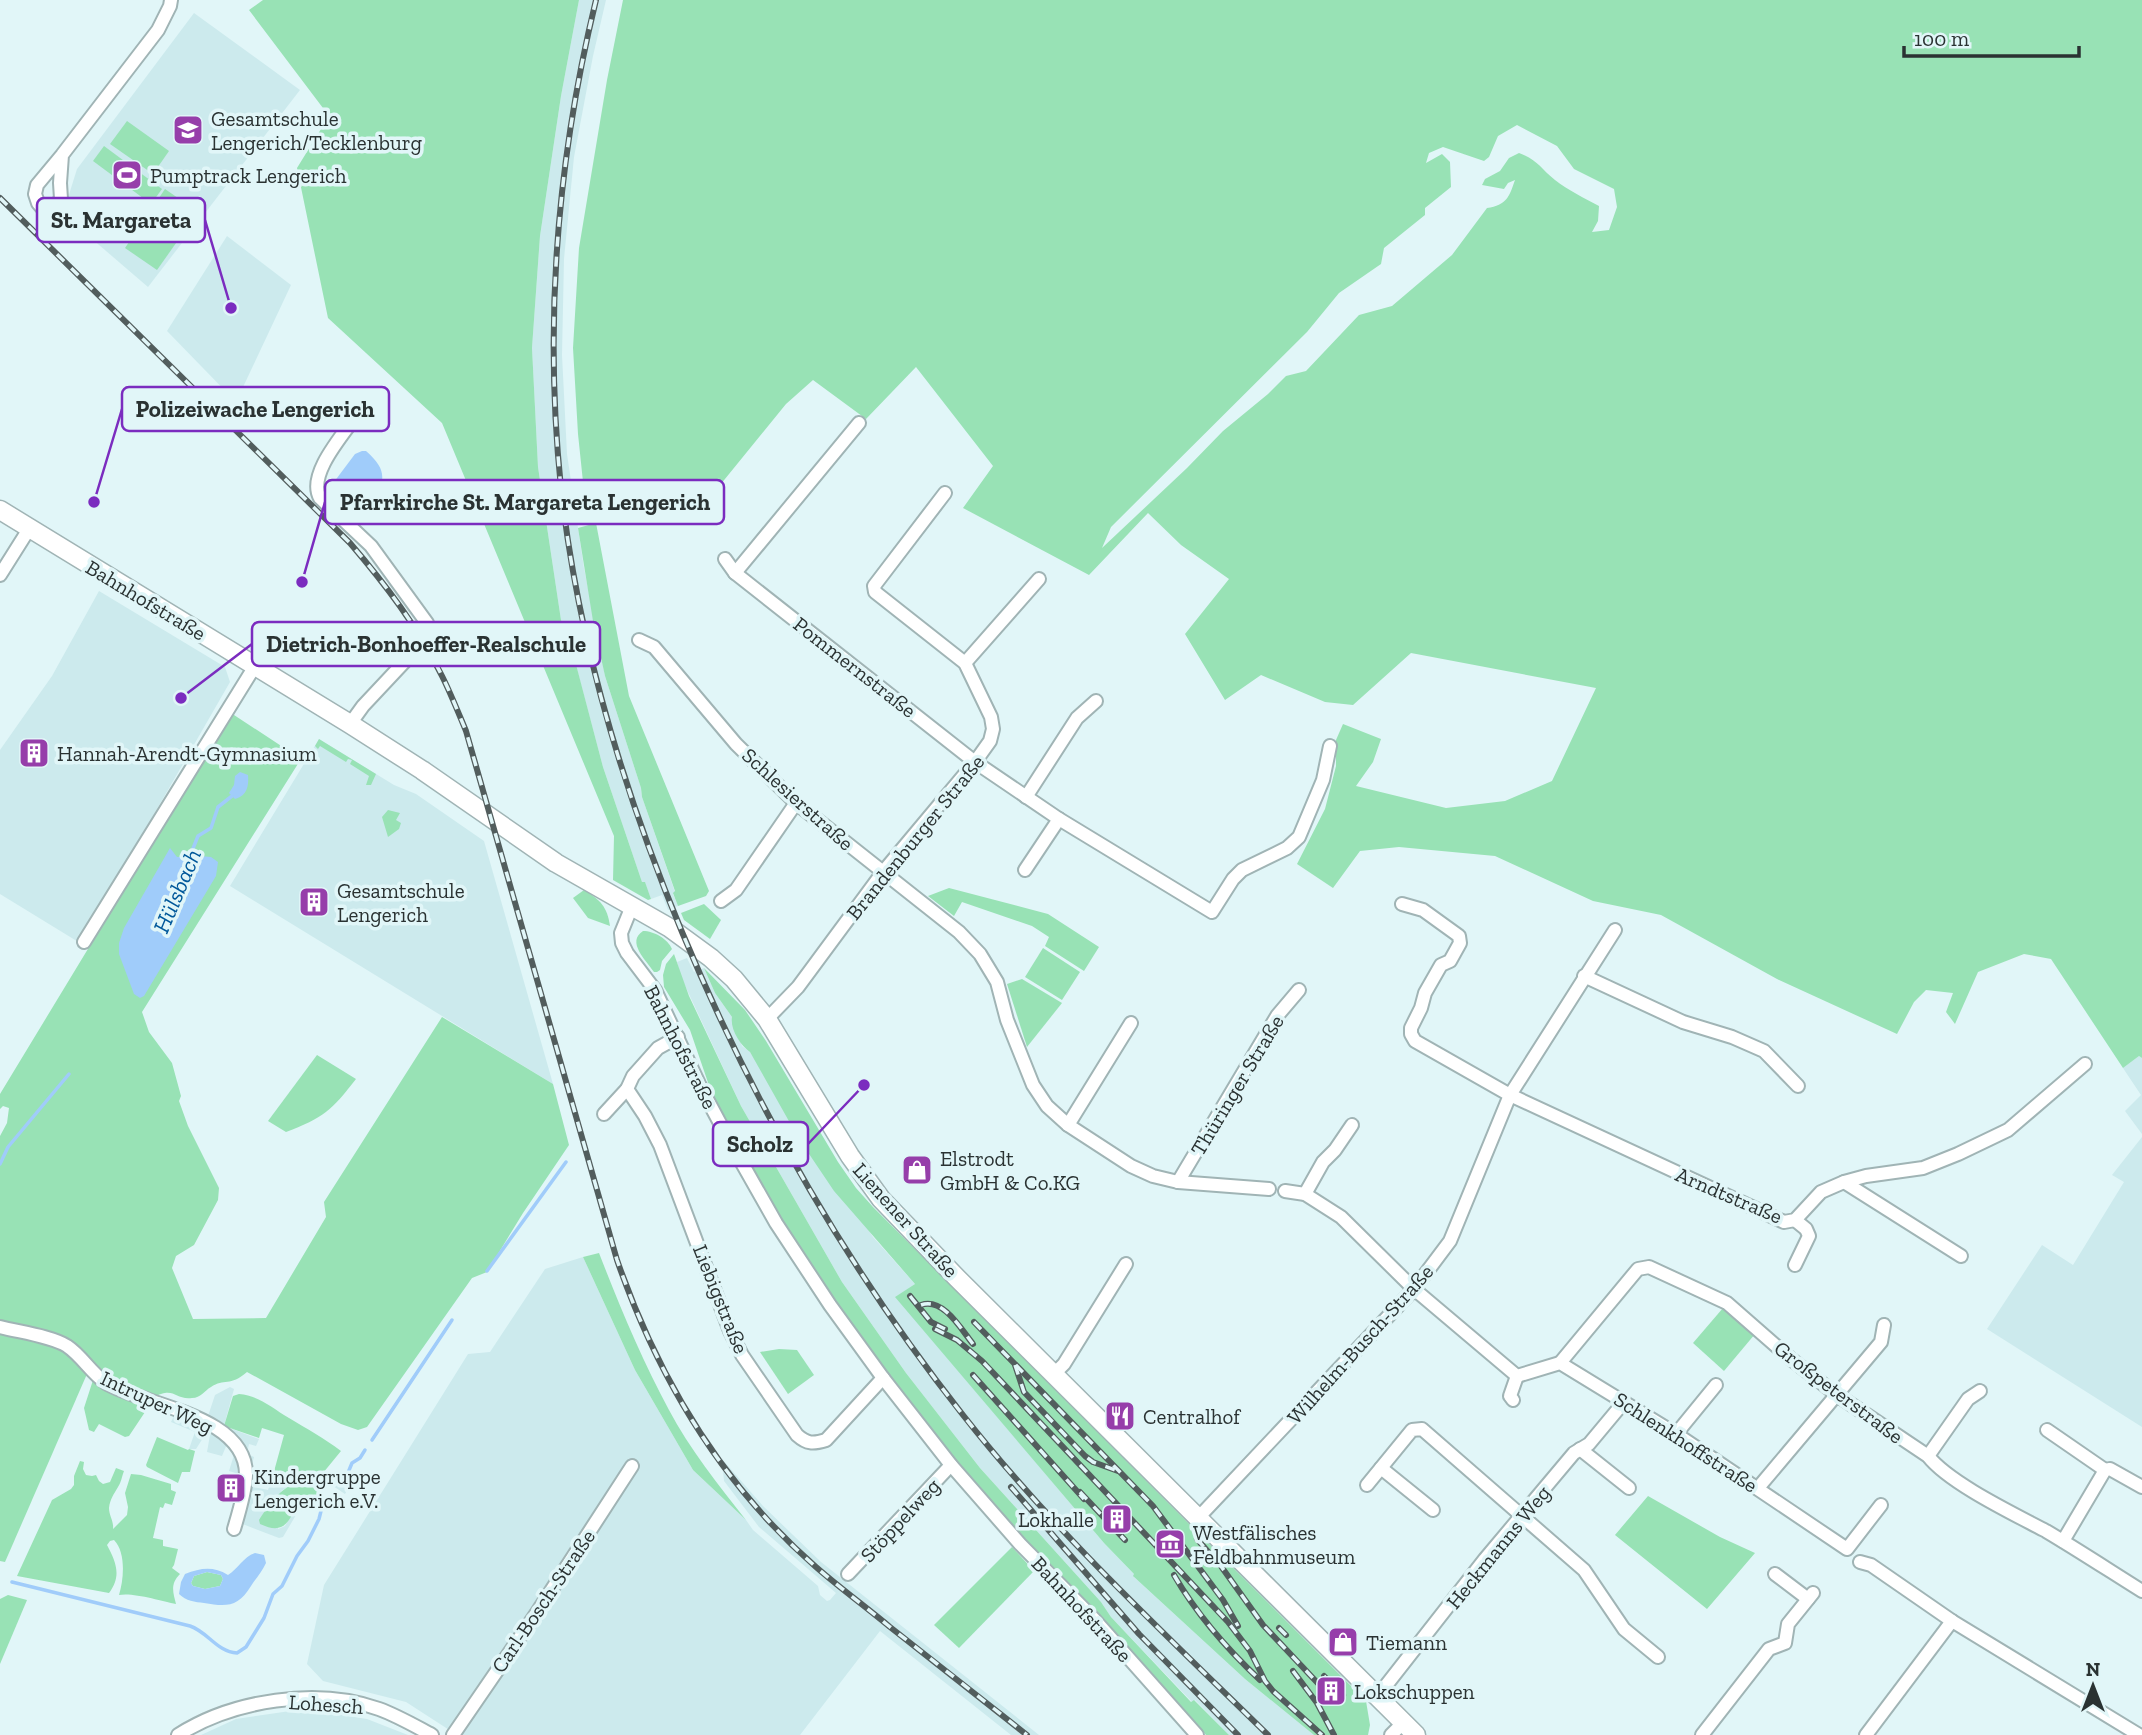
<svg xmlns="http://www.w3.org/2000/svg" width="2142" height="1735" viewBox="0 0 2142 1735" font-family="'Zilla Slab',serif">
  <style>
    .built { fill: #cceaed }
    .green { fill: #98e2b5; fill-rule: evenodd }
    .water { fill: #a0ccfa; fill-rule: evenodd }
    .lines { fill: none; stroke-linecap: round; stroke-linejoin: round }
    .stream { stroke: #a0ccfa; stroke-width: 3.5 }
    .street-casing { stroke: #a0b4b5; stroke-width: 16 }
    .secondary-casing { stroke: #a0b4b5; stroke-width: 21 }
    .street { stroke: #fff; stroke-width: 12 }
    .secondary { stroke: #fff; stroke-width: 18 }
    .rail-casing { stroke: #525d5d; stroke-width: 6 }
    .rail { stroke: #e1f6f8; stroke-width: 3.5; stroke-dasharray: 10; stroke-linecap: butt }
    .labels { text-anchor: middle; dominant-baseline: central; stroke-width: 7; stroke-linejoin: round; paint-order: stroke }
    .poi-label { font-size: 21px; fill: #2a3232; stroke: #e1f6f8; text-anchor: start }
    .street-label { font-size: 21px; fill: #2a3232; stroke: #e1f6f8 }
    .water-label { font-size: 23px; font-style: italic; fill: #00589a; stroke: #e1f6f8 }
    .leader { fill: none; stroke: #7b2cbf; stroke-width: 2.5 }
    .callout-dot { fill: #7b2cbf; stroke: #e1f6f8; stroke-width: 2.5 }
    .callout { fill: #e1f6f8; stroke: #7b2cbf; stroke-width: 2.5 }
    .callout-label { font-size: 23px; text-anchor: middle; font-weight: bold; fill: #2a3232 }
  </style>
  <rect width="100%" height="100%" fill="#e1f6f8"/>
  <g class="built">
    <path d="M579 0H606L593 56 574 157 564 259 562 355 567 454 584 568 605 676 641 788 642 797 675 892 673 894 678 906 668 910 662 895 651 899 645 883 642 882 603 767 573 654 561 620 538 467 532 348 540 236 561 96Z"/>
    <path d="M194 13 300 90 148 287 63 214 77 169Z"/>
    <path d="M227 236 291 285 236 402 167 331Z"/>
    <path d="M99 591 225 667 230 682 80 943 0 894V750L52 676Z"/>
    <path d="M319 739 394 785 416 794 484 841 553 1084 230 886Z"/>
    <path d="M687 958 694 972 704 968 715 993 732 1017 742 1046 750 1052 873 1237 915 1284 896 1297 1104 1543 1134 1574V1577L1245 1679 1314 1735H1229L1195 1700 1192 1702 1111 1617 1101 1602 980 1468 906 1373 842 1282 741 1106 681 977 677 962Z"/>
    <path d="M2139 1056 2142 1058V1134L2125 1111 2141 1095 2123 1068Z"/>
    <path d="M2142 1137V1427L1987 1329 2042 1245 2073 1265 2124 1182 2112 1175Z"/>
    <path d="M583 1257 635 1370 693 1470 746 1520 753 1530 818 1586 820 1595 827 1601 830 1600 836 1593 759 1527 724 1481 722 1459 763 1506 821 1562 1039 1735H1011L880 1631 800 1735H457L406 1702 323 1681 307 1664 324 1585 468 1354 490 1352 545 1269Z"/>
    <path d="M230 1387 234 1389 224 1426 259 1439 256 1446 249 1444 247 1454 254 1457 247 1482 250 1486 268 1490 273 1475 279 1477H290L310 1472 323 1473 350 1486 345 1494 324 1480 312 1479 295 1483 281 1491 278 1529 285 1526 301 1496 306 1498 283 1537 279 1538 240 1523 236 1508 232 1507 236 1506 242 1475 229 1471 234 1455 232 1449 227 1444 222 1456 207 1452 210 1435 203 1438 196 1449H189L195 1432 171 1422 175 1414 207 1419 215 1395Z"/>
    <path d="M304 1709 367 1719 408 1735H201L236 1719Z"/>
  </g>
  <g class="green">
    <path d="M263 0H579L561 96 540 236 532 348 538 467 561 620 573 653 603 767 642 882H645L651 899 648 900 613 880 614 836 442 423 328 318 297 168 329 116 249 10Z"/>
    <path d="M623 0H2142V1058L2139 1056 2123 1068 2051 959 2024 954 1978 972 1955 1024 1946 1012 1953 993 1926 990 1914 1002 1897 1034 1777 979 1661 915 1593 901 1495 856 1399 847 1360 851 1333 888 1297 864 1325 809 1336 766V740L1343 724 1381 739 1373 762 1356 786 1446 808 1505 801 1552 781 1596 688 1411 653 1353 705 1325 702 1261 675 1225 700 1185 634 1229 579 1181 545 1148 513 1089 575 963 508 993 466 916 367 866 419 813 380 786 404 690 522 644 480 585 501 578 434 573 348 579 248 607 80ZM1517 125 1557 146 1574 169 1614 189 1617 207 1609 230 1592 232 1598 221 1599 206C1584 198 1568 190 1555 180 1540 168 1538 160 1519 153L1509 158 1500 171 1485 179 1482 185 1504 189 1508 183 1515 180C1509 197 1507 205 1487 208L1452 255 1392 306 1359 315 1306 371 1286 376 1268 394 1223 431 1187 468 1102 548 1111 527 1307 332 1339 293 1381 264 1384 248 1425 215V208L1451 187 1450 162 1442 154 1426 163 1429 153 1443 147 1484 161 1489 157 1498 136Z"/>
    <path d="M127 121 169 151 153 174 110 144Z"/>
    <path d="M104 146 162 189 151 204 93 161Z"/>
    <path d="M165 189 198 212 157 270 125 248Z"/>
    <path d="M596 523 629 696 709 891 706 896 678 906 673 893 675 891 642 797 641 788 605 676 593 621 578 528Z"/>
    <path d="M231 713 301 759 142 1012 149 1032 172 1063 181 1096 179 1101 188 1126 219 1188 218 1200 194 1245 176 1256 172 1268 193 1319 266 1318 326 1217 324 1202 442 1017 553 1084 569 1145 523 1213 487 1272 472 1278 367 1427 358 1430 341 1424 247 1372C230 1387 224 1378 211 1387 204 1391 201 1398 192 1398 174 1400 175 1386 154 1397L106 1378 65 1338 0 1321V1136L7 1123 9 1108 3 1106 0 1109V1094Z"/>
    <path d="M319 739 376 774 371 785H366L369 776 350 764 352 760 348 759 346 762 320 746 318 749 315 746Z"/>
    <path d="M388 810 400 813 396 820 401 823 399 829 388 837 382 817Z"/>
    <path d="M949 888 1048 914 1099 947 1084 971 1045 946 1049 937 1032 926 962 902 954 916 928 896Z"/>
    <path d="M584 890C600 900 607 906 610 926L588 918 573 898Z"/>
    <path d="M704 904 721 920 710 939 684 920 681 913Z"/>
    <path d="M643 931C654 931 668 939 672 949L662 961 660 970 657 972H654C646 960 626 942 643 931Z"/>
    <path d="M1043 948 1080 972 1062 1000 1025 977Z"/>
    <path d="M674 954 689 996 741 1106 842 1282 906 1373 980 1468 1101 1602 1111 1617 1191 1702 1194 1700 1229 1735H1206L1098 1616 1024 1539 955 1461 886 1375 836 1304 781 1220 714 1100 690 1030 664 987 663 975 666 964Z"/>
    <path d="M704 968 745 1010 766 1041 838 1162 856 1188 873 1207 1366 1701 1370 1725 1368 1735H1314L1245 1679 1133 1576 1134 1574 1104 1543 895 1297 915 1284 834 1191 799 1139 750 1052C740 1045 730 1029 732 1017L715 993Z"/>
    <path d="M1022 979 1062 1003 1027 1047 1007 984Z"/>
    <path d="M317 1055 356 1079C332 1110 323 1118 286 1132L268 1121Z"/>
    <path d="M599 1253C620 1307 642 1360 669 1410 689 1448 719 1486 746 1520L693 1470 635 1370 583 1257Z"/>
    <path d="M1723 1308 1755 1334 1724 1371 1693 1343Z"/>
    <path d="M0 1333 62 1349 73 1356 87 1374 5 1562 0 1561Z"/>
    <path d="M779 1349 797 1350 814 1375 788 1394 760 1352Z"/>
    <path d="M94 1377 149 1406 129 1436 125 1437 99 1424 94 1432 89 1430 84 1408Z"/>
    <path d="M239 1394C260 1396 272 1408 289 1418 307 1429 324 1438 341 1451L323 1473C306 1471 289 1482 273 1475L284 1435 262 1428 259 1438 224 1426 233 1396Z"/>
    <path d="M157 1437 188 1450 189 1449 195 1451 190 1472H182L178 1483 147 1467 146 1465Z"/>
    <path d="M80 1461 84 1462 83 1469 86 1475 92 1476 96 1475 99 1481 103 1484 110 1482 116 1468 124 1471C122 1476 121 1483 118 1487 114 1494 110 1499 109 1508 109 1516 114 1521 113 1529L127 1515 128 1507 125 1493 131 1474 141 1475 171 1484V1490L176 1492 172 1505 165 1503 163 1508 160 1507 153 1538 163 1540V1546L178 1549 174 1565 172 1568 180 1574C170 1584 173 1592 176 1604 162 1601 132 1592 119 1595 124 1579 126 1552 114 1540L110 1541 107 1545C116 1562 122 1576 109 1593L17 1576 52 1500 71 1489 74 1485V1476Z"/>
    <path d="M308 1479H319L327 1482 315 1503 301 1496C290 1517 288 1537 260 1524L259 1520C272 1500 283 1484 308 1479Z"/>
    <path d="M1648 1496 1720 1537 1755 1553 1707 1609 1615 1535Z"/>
    <path d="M1012 1547 1034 1571 959 1648 934 1625Z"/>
    <path d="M207 1572 221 1575 223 1579 220 1586 205 1589 193 1586 191 1583 194 1576Z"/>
    <path d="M8 1595 27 1600 0 1664V1599Z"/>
  </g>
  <g class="water">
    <path d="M362 451H366C385 468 387 478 374 500 369 508 365 517 358 524L352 521 328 495V490L355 454Z"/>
    <path d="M240 772 248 775C249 786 247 796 235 799L229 793 234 785 235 776Z"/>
    <path d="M170 848 177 857 200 856 211 857 218 862 216 876 144 996 140 998 134 994 119 954V943L124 928Z"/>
    <path d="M255 1553 264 1555 266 1563C262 1572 256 1578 251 1586 238 1607 227 1607 204 1603 195 1602 186 1601 179 1594L181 1582 185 1574C201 1568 213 1566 228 1575 238 1569 243 1557 255 1553ZM207 1572 221 1575 223 1579 220 1586 205 1589 193 1586 191 1583 194 1576Z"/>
  </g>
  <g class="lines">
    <g class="stream">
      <path d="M188 861 198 836 211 828 218 807 232 796"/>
      <path d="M0 1164 8 1147 69 1074"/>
      <path d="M487 1271 566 1162"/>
      <path d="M372 1440 452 1320"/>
      <path d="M345 1480 352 1463 360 1458 365 1450"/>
      <path d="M12 1582 190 1626C208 1632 217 1652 237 1653L246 1647 264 1618 273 1594 282 1586 297 1556 308 1541 319 1519 323 1503 336 1494"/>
    </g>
    <g class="street-casing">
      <g id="street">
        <path d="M62 155 60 183 61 199 53 208 44 210 38 203 35 194 37 185 62 155 158 30 170 6 171 0"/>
        <path d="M725 559 735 573 975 762 1059 819 1212 912 1233 879 1242 870 1287 848 1299 837 1323 780 1330 746"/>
        <path d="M735 573 859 423"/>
        <path d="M0 575 29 529"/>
        <path d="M639 640 654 647 736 744 796 803 959 932 980 954 997 982 1007 1020 1033 1085 1047 1106 1068 1125 1131 1166 1153 1176 1178 1182 1269 1189"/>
        <path d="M965 663 1039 579"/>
        <path d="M350 724 363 706 423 642C428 635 430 632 427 623L371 546 320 498C307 475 342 436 356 416"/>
        <path d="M1026 797 1077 718 1096 701"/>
        <path d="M1025 870 1059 819"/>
        <path d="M721 901 736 890 796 803"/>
        <path d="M1402 904 1423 910 1459 936 1460 943 1450 961 1441 965 1425 993 1421 1008 1411 1028V1034L1415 1041 1510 1095 1784 1222 1795 1220 1821 1192 1844 1182 1866 1176 1923 1168 1958 1154 2008 1130 2085 1064"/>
        <path d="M632 906 621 933 622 943 627 953 655 990 699 1084 729 1140 776 1223 830 1305 883 1378 951 1465 1020 1544 1094 1619 1197 1735"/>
        <path d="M84 942 255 666"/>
        <path d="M1584 976 1683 1022 1732 1037 1764 1051 1798 1086"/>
        <path d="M767 1019 798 987 883 872 975 762 990 741 993 729 991 717 965 663 875 592 874 586 945 493"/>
        <path d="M627 1089 645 1116 660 1145 730 1331 742 1355 797 1435C807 1444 813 1444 826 1440L883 1378"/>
        <path d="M604 1114 627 1089 633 1076 658 1048 678 1037"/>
        <path d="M1068 1125 1131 1023"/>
        <path d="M1178 1182 1277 1016 1299 990"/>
        <path d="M1844 1182 1961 1256"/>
        <path d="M1285 1191 1305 1194 1341 1217 1414 1289 1517 1376 1560 1363 1676 1434 1847 1549 1881 1505"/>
        <path d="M1305 1194 1323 1162 1335 1150 1352 1125"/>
        <path d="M1795 1220 1806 1229 1809 1236 1795 1265"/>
        <path d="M0 1327C19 1332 51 1336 67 1346 82 1356 91 1373 106 1383 145 1406 248 1415 246 1476 245 1493 239 1512 234 1529"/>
        <path d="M1560 1363 1638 1269 1649 1267 1727 1303 1791 1359 1837 1395 1928 1456C1949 1483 2014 1514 2046 1531 2078 1550 2110 1571 2142 1591"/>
        <path d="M1054 1374 1064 1364 1126 1264"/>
        <path d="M1513 1400 1510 1396 1517 1376"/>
        <path d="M2047 1430 2105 1470"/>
        <path d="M1676 1434 1716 1385"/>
        <path d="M1580 1449 1629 1488"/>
        <path d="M1928 1456 1968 1399 1980 1391"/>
        <path d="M1381 1468 1433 1510"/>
        <path d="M1367 1485 1412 1430 1422 1429 1584 1570 1624 1629 1658 1657"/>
        <path d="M1758 1488 1881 1342 1884 1325"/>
        <path d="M1198 1518 1414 1289 1450 1241 1510 1095 1615 930"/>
        <path d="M2063 1541 2105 1470 2110 1469 2142 1487"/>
        <path d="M1860 1562 1871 1565 1952 1621 2139 1735"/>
        <path d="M848 1574 951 1465"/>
        <path d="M1775 1574 1808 1599"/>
        <path d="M1377 1697 1485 1559 1574 1453 1589 1444 1624 1402"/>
        <path d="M178 1735C233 1700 317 1687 379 1709 398 1716 415 1726 432 1735"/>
        <path d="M453 1735 536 1614 632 1466"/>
        <path d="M1391 1735 1403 1723"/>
        <path d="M1702 1735 1769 1649 1785 1643 1788 1624 1813 1593"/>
        <path d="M1866 1735 1952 1621"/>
      </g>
    </g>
    <g class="secondary-casing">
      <path id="secondary" d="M0 510 350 724 422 770 556 863 670 928 711 958 734 979 767 1019 850 1156 881 1199 957 1278 1416 1735"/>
    </g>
    <use href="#street" class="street"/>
    <use href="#secondary" class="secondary"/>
    <g class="rail-casing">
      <g id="rail">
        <path d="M596 0C557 160 544 324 561 488 578 642 623 790 682 932 754 1105 847 1268 963 1415 1054 1531 1163 1632 1268 1735"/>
        <path d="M0 198 350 543C385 584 418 627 442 676 451 694 458 712 466 731L617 1260C658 1378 721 1484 816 1567 840 1588 866 1607 890 1627 936 1663 982 1699 1027 1735"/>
        <path d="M910 1296 931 1322 945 1329"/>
        <path d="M921 1305C943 1297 961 1329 973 1344"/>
        <path d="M974 1322 1153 1506 1223 1600 1238 1626"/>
        <path d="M935 1329 957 1340 982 1361 1228 1622 1250 1651 1265 1681 1273 1691 1322 1735"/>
        <path d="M1015 1365 1024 1392 1085 1456 1093 1462 1118 1471"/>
        <path d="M973 1375 1084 1499"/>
        <path d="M1011 1487 1139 1634 1238 1735"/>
        <path d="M1080 1492 1125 1540"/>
        <path d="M1197 1539 1217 1562"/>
        <path d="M1218 1562 1263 1625 1327 1693"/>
        <path d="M1174 1575C1196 1613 1228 1650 1260 1680"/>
        <path d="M1279 1628 1286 1635"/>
        <path d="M1293 1671 1317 1703 1334 1735"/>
        <path d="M1324 1676 1343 1695"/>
      </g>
    </g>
    <use href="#rail" class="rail"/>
  </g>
  <defs>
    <g id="school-square" transform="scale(1.575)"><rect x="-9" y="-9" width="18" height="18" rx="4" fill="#963eaa" stroke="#e1f6f8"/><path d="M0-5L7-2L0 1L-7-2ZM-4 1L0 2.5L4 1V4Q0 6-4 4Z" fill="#fff"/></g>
    <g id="stadium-square" transform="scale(1.575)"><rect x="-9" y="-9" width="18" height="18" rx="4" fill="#963eaa" stroke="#e1f6f8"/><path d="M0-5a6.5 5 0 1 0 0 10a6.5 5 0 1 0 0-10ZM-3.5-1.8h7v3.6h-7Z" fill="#fff"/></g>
    <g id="building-square" transform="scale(1.575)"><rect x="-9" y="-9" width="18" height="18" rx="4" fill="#963eaa" stroke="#e1f6f8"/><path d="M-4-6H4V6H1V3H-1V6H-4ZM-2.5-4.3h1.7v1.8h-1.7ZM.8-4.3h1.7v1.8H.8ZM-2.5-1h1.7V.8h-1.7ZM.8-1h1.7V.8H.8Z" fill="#fff"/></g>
    <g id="shop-square" transform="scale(1.575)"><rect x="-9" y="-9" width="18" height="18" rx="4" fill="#963eaa" stroke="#e1f6f8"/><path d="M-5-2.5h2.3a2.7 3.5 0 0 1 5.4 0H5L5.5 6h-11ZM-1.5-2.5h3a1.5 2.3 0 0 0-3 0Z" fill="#fff"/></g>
    <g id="restaurant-square" transform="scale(1.575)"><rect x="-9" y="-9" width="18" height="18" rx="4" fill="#963eaa" stroke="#e1f6f8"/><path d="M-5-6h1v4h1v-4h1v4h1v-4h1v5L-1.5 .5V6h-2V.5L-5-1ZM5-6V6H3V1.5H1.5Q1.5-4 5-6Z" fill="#fff"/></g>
    <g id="museum-square" transform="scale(1.575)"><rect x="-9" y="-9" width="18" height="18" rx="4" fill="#963eaa" stroke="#e1f6f8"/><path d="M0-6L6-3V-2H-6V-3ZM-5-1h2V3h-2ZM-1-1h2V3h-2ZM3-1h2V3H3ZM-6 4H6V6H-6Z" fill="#fff"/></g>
  </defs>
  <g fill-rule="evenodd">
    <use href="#school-square" x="188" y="130"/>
    <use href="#stadium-square" x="127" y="175"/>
    <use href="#building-square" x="34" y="753"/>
    <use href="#building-square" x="314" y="902"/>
    <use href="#shop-square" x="917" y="1170"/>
    <use href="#restaurant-square" x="1120" y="1416"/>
    <use href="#building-square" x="231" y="1488"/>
    <use href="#building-square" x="1117" y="1519"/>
    <use href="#museum-square" x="1170" y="1544"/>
    <use href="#shop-square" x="1343" y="1642"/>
    <use href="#building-square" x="1331" y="1691"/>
  </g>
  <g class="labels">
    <g class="poi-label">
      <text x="211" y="118">Gesamtschule<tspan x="211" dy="24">Lengerich/Tecklenburg</tspan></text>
      <text x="150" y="175">Pumptrack Lengerich</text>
      <text x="57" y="753">Hannah-Arendt-Gymnasium</text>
      <text x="337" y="890">Gesamtschule<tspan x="337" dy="24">Lengerich</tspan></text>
      <text x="940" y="1158">Elstrodt<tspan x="940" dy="24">GmbH &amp; Co.KG</tspan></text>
      <text x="1143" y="1416">Centralhof</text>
      <text x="254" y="1476">Kindergruppe<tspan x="254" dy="24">Lengerich e.V.</tspan></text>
      <text x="1094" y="1519" text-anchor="end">Lokhalle</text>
      <text x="1193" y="1532">Westfälisches<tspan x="1193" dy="24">Feldbahnmuseum</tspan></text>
      <text x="1366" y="1642">Tiemann</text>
      <text x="1354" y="1691">Lokschuppen</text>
    </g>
    <g class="street-label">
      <text transform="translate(146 600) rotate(31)">Bahnhofstraße</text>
      <text transform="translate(855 667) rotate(38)">Pommernstraße</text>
      <text transform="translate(798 799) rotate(42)">Schlesierstraße</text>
      <text transform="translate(915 837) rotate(-51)">Brandenburger Straße</text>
      <text transform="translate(681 1047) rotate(63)">Bahnhofstraße</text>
      <text transform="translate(1237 1085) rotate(-59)">Thüringer Straße</text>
      <text transform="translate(1729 1195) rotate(23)">Arndtstraße</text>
      <text transform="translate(906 1220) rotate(48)">Lienener Straße</text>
      <text transform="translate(721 1299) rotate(68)">Liebigstraße</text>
      <text transform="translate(1360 1344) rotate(-48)">Wilhelm-Busch-Straße</text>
      <text transform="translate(1839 1392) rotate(37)">Großpeterstraße</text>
      <text transform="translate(157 1402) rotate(25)">Intruper Weg</text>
      <text transform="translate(1686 1442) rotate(33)">Schlenkhoffstraße</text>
      <text transform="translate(900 1520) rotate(-47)">Stöppelweg</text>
      <text transform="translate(1498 1547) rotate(-51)">Heckmanns Weg</text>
      <text transform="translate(543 1601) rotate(-56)">Carl-Bosch-Straße</text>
      <text transform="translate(1082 1609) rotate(47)">Bahnhofstraße</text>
      <text transform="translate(326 1704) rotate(4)">Lohesch</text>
    </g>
    <g class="water-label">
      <text transform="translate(177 891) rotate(-67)">Hülsbach</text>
    </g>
  </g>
  <path class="leader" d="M231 308L205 220M94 502L122 409M302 582L325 502M181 698L252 644M864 1085L808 1144"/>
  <g class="callout-dot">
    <circle cx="231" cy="308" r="7"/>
    <circle cx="94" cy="502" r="7"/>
    <circle cx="302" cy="582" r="7"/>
    <circle cx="181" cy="698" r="7"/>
    <circle cx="864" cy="1085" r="7"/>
  </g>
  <g class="callout">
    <rect x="37" y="198" width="168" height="44" rx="7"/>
    <rect x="122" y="387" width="267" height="44" rx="7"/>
    <rect x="325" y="480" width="399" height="44" rx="7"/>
    <rect x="252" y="622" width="348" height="44" rx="7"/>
    <rect x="713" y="1122" width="95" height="44" rx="7"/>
  </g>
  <g class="callout-label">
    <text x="121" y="228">St. Margareta</text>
    <text x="255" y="417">Polizeiwache Lengerich</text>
    <text x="525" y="510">Pfarrkirche St. Margareta Lengerich</text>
    <text x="426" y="652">Dietrich-Bonhoeffer-Realschule</text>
    <text x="760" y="1152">Scholz</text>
  </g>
  <g transform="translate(2093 1686)" stroke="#e1f6f8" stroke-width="5" paint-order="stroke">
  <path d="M0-5L12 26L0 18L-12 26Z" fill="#2a3232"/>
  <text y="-10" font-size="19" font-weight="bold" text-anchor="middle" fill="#2a3232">N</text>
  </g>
  <path d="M1904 46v10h175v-10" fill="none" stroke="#2a3232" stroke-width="3.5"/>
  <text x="1914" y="46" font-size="21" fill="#2a3232" stroke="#e1f6f8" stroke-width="5" paint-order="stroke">100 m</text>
</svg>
